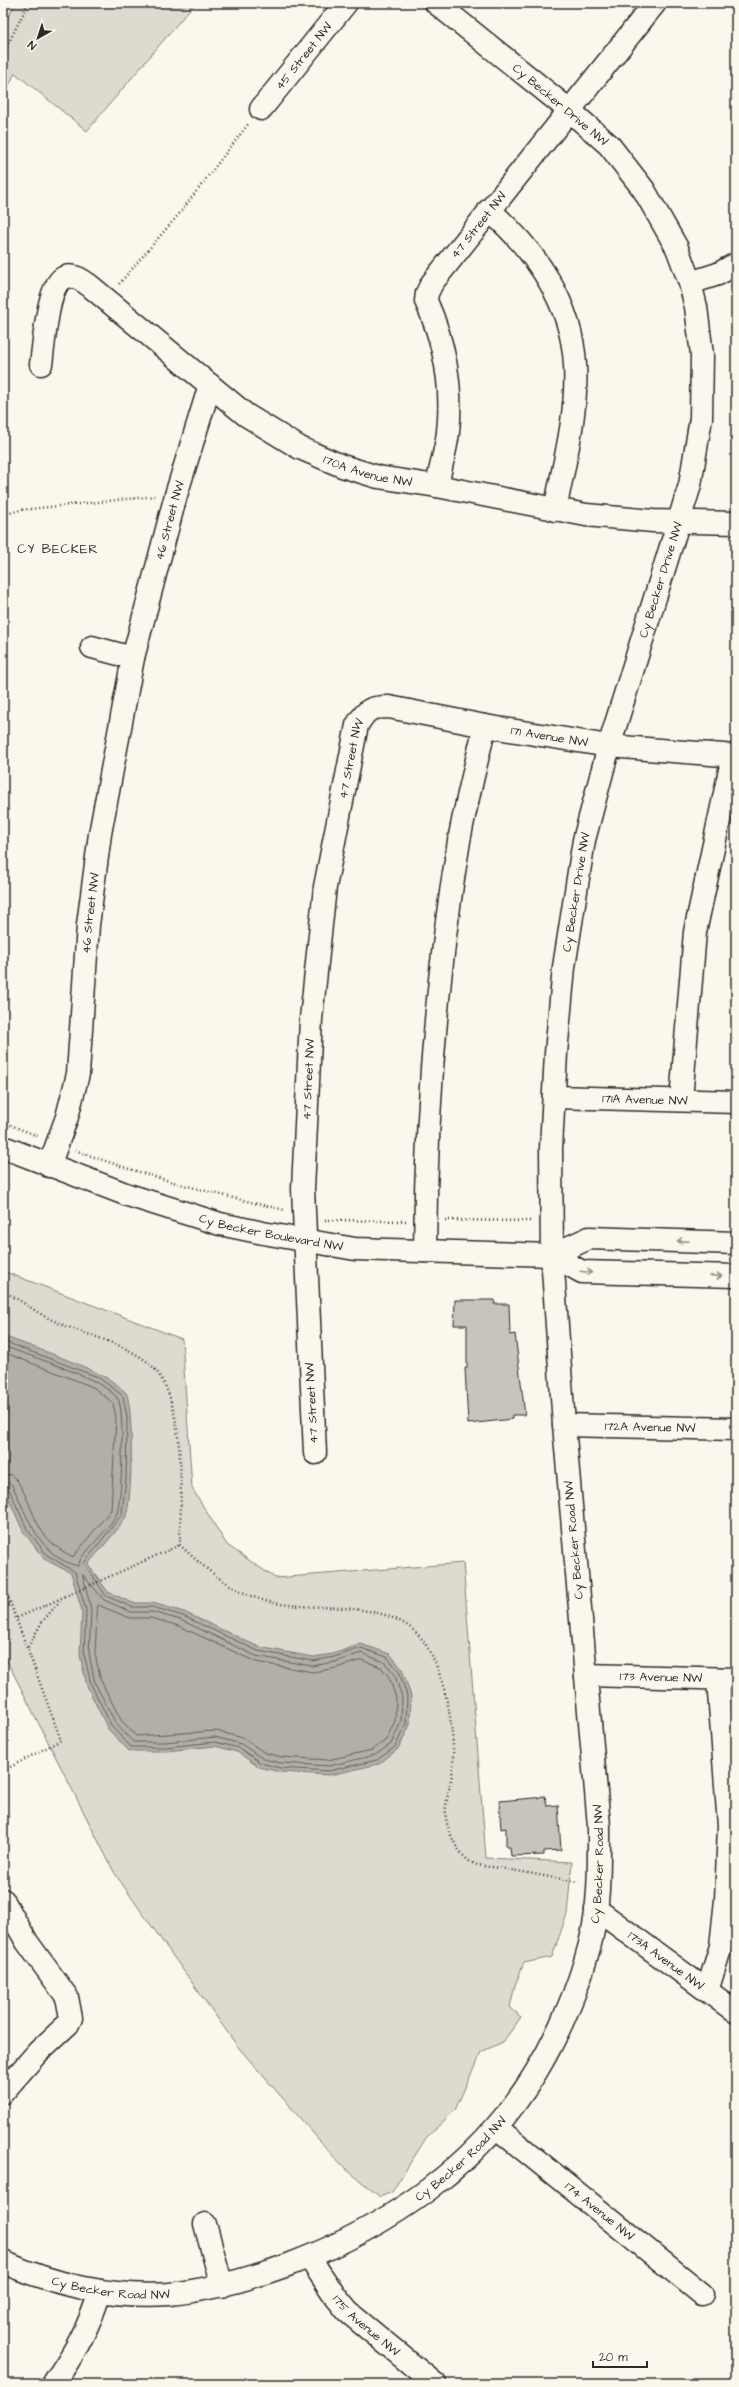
<svg xmlns="http://www.w3.org/2000/svg" width="739" height="2387" viewBox="0 0 739 2387" font-family="'Architects Daughter',sans-serif">
  <style>
    .green { fill: #dddad0; stroke: #84827e }
    .water { fill: #b1afa7; stroke: #7b7a75 }
    .lines { fill: none; stroke-linecap: round; stroke-linejoin: round }
    .shore { stroke: #61605d; stroke-width: 1 }
    .building { fill: #c7c4bc; stroke: #2b2b2b }
    .minor-casing { stroke: #2b2b2b; stroke-width: 25 }
    .path { stroke: #2b2b2b; stroke-width: 2.5; stroke-dasharray: 1 3; stroke-linecap: butt }
    .minor { stroke: #fbf7ec; stroke-width: 22 }
    .oneway { stroke: #93918c }
    .labels { text-anchor: middle; dominant-baseline: central; stroke-width: 3; stroke-linejoin: round; paint-order: stroke }
    .street-label { font-size: 12px; fill: #2b2b2b; stroke: #fbf7ec }
    .neighbourhood-label { font-size: 13px; letter-spacing: 1px; fill: #2b2b2b; stroke: #fbf7ec }
  </style>
  <rect width="100%" height="100%" fill="#fbf7ec"/>
  <filter id="ink" filterUnits="userSpaceOnUse"><feTurbulence type="fractalNoise" baseFrequency=".025" numOctaves="2"/><feDisplacementMap in="SourceGraphic" scale="8" xChannelSelector="R" yChannelSelector="G"/><feConvolveMatrix kernelMatrix="1 2 1 2 8 2 1 2 1" color-interpolation-filters="sRGB"/></filter>
  <g filter="url(#ink)">
    <g class="green">
      <path d="M15 3H195L87 131 15 73 3 98V28Z"/>
      <path d="M3 1271 182 1339 192 1488 227 1545 275 1578 463 1563 486 1858 572 1862 567 1914 552 1957 524 1963 515 1985 510 2007 521 2017 503 2042 481 2052 455 2110 426 2138 392 2192 380 2197 340 2164 238 2047 138 1907 114 1872 3 1653Z"/>
    </g>
    <path class="water" d="M3 1336C31 1347 109 1371 126 1393 134 1405 132 1503 126 1516 121 1527 97 1553 88 1564L108 1592 133 1603H153L184 1612 259 1647 313 1657 333 1654 361 1644 390 1654 402 1669 411 1696 410 1725 398 1749 379 1764 330 1775 280 1772 259 1767 237 1752 215 1746 166 1751H129L108 1729 87 1686 80 1655 82 1611 71 1573 44 1559 23 1531 3 1486Z"/>
    <g class="lines">
      <g class="shore">
        <path d="M3 1341 98 1377 123 1396 127 1417 126 1478 122 1514 84 1563 106 1596 132 1607H153L183 1616 258 1651 313 1661 334 1657 361 1648 387 1657 399 1671 407 1696 406 1724 395 1747 377 1760 329 1771 280 1768 261 1763 239 1748 215 1742 166 1747H131L112 1727 91 1684 84 1654 86 1610 75 1572 47 1555 27 1529 8 1487 3 1485"/>
        <path d="M3 1346C29 1356 104 1378 118 1399 125 1409 122 1501 117 1513 112 1525 90 1547 81 1558L78 1566C40 1558 27 1515 12 1485L3 1480"/>
        <path d="M3 1352 93 1387 113 1403 116 1418 111 1510 73 1557C32 1536 38 1514 17 1480L11 1475 3 1474"/>
        <path d="M83 1575 104 1600 131 1612H152L181 1620 256 1656 312 1666 335 1662 361 1653 384 1662 394 1673 402 1697 401 1722 391 1744 375 1755 329 1766 281 1763 263 1759 241 1744 215 1737 165 1742H133L116 1724 95 1683 89 1654 91 1610Z"/>
        <path d="M98 1605 130 1618H151L179 1626 256 1662 313 1672 336 1668 361 1660 381 1667 389 1677 396 1698 395 1721 386 1740 372 1750 328 1760 282 1757 265 1753 243 1738 216 1731 136 1736 121 1720 101 1681 95 1654Z"/>
      </g>
    </g>
    <g class="building">
      <path d="M455 1300H495L494 1304H509L510 1335 515 1334 525 1415H512V1419L468 1424 465 1368H467V1325H454Z"/>
      <path d="M545 1797 547 1806 558 1805 561 1850 544 1851V1855L511 1856 510 1847H506V1828L501 1829 499 1801Z"/>
    </g>
    <g class="lines">
      <g class="minor-casing">
        <g id="minor">
          <path id="s1" d="M261 109 346 3"/>
          <path d="M489 210C535 250 572 303 575 365 578 413 564 463 555 510"/>
          <path d="M690 283 718 274 736 264"/>
          <path id="s2" d="M41 364C44 346 47 283 65 277 75 274 83 281 90 286L246 415 300 448 342 466 378 477 437 486 586 515 653 521 736 523"/>
          <path id="s3" d="M437 486C440 468 446 450 448 432 453 387 444 341 426 301L427 293 432 283 655 3"/>
          <path d="M92 647 133 658"/>
          <path id="s4" d="M554 1097 736 1102"/>
          <path d="M681 1100 695 932 733 756"/>
          <path id="s5" d="M3 1147 128 1195 220 1224 263 1233 355 1249 552 1255 589 1238 736 1243"/>
          <path id="s6" d="M49 1166 67 1117 78 1074 88 925 100 834 133 658 176 495 210 385"/>
          <path d="M425 1251C426 1114 436 977 459 841 466 803 476 764 485 726"/>
          <path d="M552 1255 582 1272 736 1276"/>
          <path id="s7" d="M564 1425 736 1429"/>
          <path id="s8" d="M315 1453 303 1189 311 1019 325 887 357 725C367 709 370 707 389 707L485 726 609 746 736 756"/>
          <path id="s9" d="M586 1675 736 1679"/>
          <path d="M3 1900 27 1942 67 1997 71 2018 68 2024 38 2052 3 2092"/>
          <path id="s10" d="M596 1909 736 2012"/>
          <path d="M707 1991 721 1946 726 1900 729 1826 718 1679"/>
          <path id="s11" d="M497 2128 702 2294"/>
          <path d="M205 2224 222 2286"/>
          <path id="s12" d="M309 2257 335 2296 348 2312 435 2384"/>
          <path id="s13" d="M3 2262C54 2285 113 2298 169 2294 211 2290 249 2279 288 2265 389 2227 480 2165 536 2072 559 2034 579 1987 590 1944 600 1906 599 1865 599 1826L564 1425 552 1255 551 1148 556 1053 564 967 584 840 609 746 690 485 701 418 702 355 696 307 690 283 677 248 644 190 609 145 569 110 436 3"/>
          <path d="M53 2384C74 2354 90 2326 100 2291"/>
        </g>
      </g>
      <g class="path">
        <path d="M21 3 27 6"/>
        <path d="M3 54 27 6 31 3"/>
        <path d="M119 284 179 214 249 123"/>
        <path d="M3 515 20 510 156 496"/>
        <path d="M3 1122 40 1137"/>
        <path d="M75 1150C144 1176 214 1194 285 1210"/>
        <path d="M325 1220 406 1221"/>
        <path d="M445 1220 532 1221"/>
        <path d="M3 1291C19 1299 34 1311 50 1319 80 1334 117 1340 145 1360 189 1392 180 1496 180 1545 205 1569 235 1594 270 1602 316 1613 392 1596 424 1642 445 1672 455 1730 453 1766 452 1783 444 1802 446 1818 448 1833 460 1859 475 1864 484 1867 496 1867 505 1869 530 1873 554 1878 578 1882"/>
        <path d="M3 1583 61 1740 3 1771"/>
        <path d="M17 1618 180 1545"/>
        <path d="M28 1647 42 1622 60 1601"/>
      </g>
      <use href="#minor" class="minor"/>
    </g>
    <defs><path id="oneway-shaft" d="M-6 0H5M1.5-3L5.5 0L1.5 3" fill="none" stroke-width="1.6" stroke-linecap="round" stroke-linejoin="round"/></defs>
    <g class="oneway">
      <use href="#oneway-shaft" transform="translate(683 1241) rotate(-178)"/>
      <use href="#oneway-shaft" transform="translate(586 1272) rotate(7)"/>
      <use href="#oneway-shaft" transform="translate(716 1276) rotate(2)"/>
    </g>
  </g>
  <g class="labels">
    <g class="street-label">
      <text stroke="none"><textPath href="#s1" startOffset="68">45 Street NW</textPath></text>
      <text transform="translate(560 105) rotate(40)">Cy Becker Drive NW</text>
      <text stroke="none"><textPath href="#s3" startOffset="283">47 Street NW</textPath></text>
      <text stroke="none"><textPath href="#s2" startOffset="458">170A Avenue NW</textPath></text>
      <text stroke="none"><textPath href="#s6" startOffset="659">46 Street NW</textPath></text>
      <text stroke="none"><textPath href="#s13" startOffset="2133">Cy Becker Drive NW</textPath></text>
      <text stroke="none"><textPath href="#s8" startOffset="935">171 Avenue NW</textPath></text>
      <text stroke="none"><textPath href="#s8" startOffset="698">47 Street NW</textPath></text>
      <text stroke="none"><textPath href="#s13" startOffset="1809">Cy Becker Drive NW</textPath></text>
      <text stroke="none"><textPath href="#s6" startOffset="258">46 Street NW</textPath></text>
      <text stroke="none"><textPath href="#s8" startOffset="374">47 Street NW</textPath></text>
      <text stroke="none"><textPath href="#s4" startOffset="91">171A Avenue NW</textPath></text>
      <text stroke="none"><textPath href="#s5" startOffset="282">Cy Becker Boulevard NW</textPath></text>
      <text transform="translate(312 1403) rotate(-93)">47 Street NW</text>
      <text stroke="none"><textPath href="#s7" startOffset="86">172A Avenue NW</textPath></text>
      <text transform="translate(574 1540) rotate(-95)">Cy Becker Road NW</text>
      <text stroke="none"><textPath href="#s9" startOffset="75">173 Avenue NW</textPath></text>
      <text stroke="none"><textPath href="#s13" startOffset="834">Cy Becker Road NW</textPath></text>
      <text stroke="none"><textPath href="#s10" startOffset="87">173A Avenue NW</textPath></text>
      <text stroke="none"><textPath href="#s13" startOffset="498">Cy Becker Road NW</textPath></text>
      <text stroke="none"><textPath href="#s11" startOffset="132">174 Avenue NW</textPath></text>
      <text stroke="none"><textPath href="#s13" startOffset="112">Cy Becker Road NW</textPath></text>
      <text stroke="none"><textPath href="#s12" startOffset="90">175 Avenue NW</textPath></text>
    </g>
    <g class="neighbourhood-label">
      <text x="58" y="549">CY BECKER</text>
    </g>
  </g>
  <rect width="739" height="2387" fill="none" stroke="#fbf7ec" stroke-width="16"/>
  <rect x="8" y="8" width="723" height="2371" fill="none" stroke="#2b2b2b" stroke-width="1.5" filter="url(#ink)"/>
  <g transform="translate(38 38) rotate(219)" stroke="#fbf7ec" stroke-width="3" paint-order="stroke">
  <path d="M0-3L7 15L0 10L-7 15Z" fill="#2b2b2b"/>
  <text y="-6" font-size="11" font-weight="bold" text-anchor="middle" fill="#2b2b2b">N</text>
  </g>
  <path d="M593 2361v6h54v-6" fill="none" stroke="#2b2b2b" stroke-width="2"/>
  <text x="599" y="2361" font-size="12" fill="#2b2b2b" stroke="#fbf7ec" stroke-width="3" paint-order="stroke">20 m</text>
</svg>
